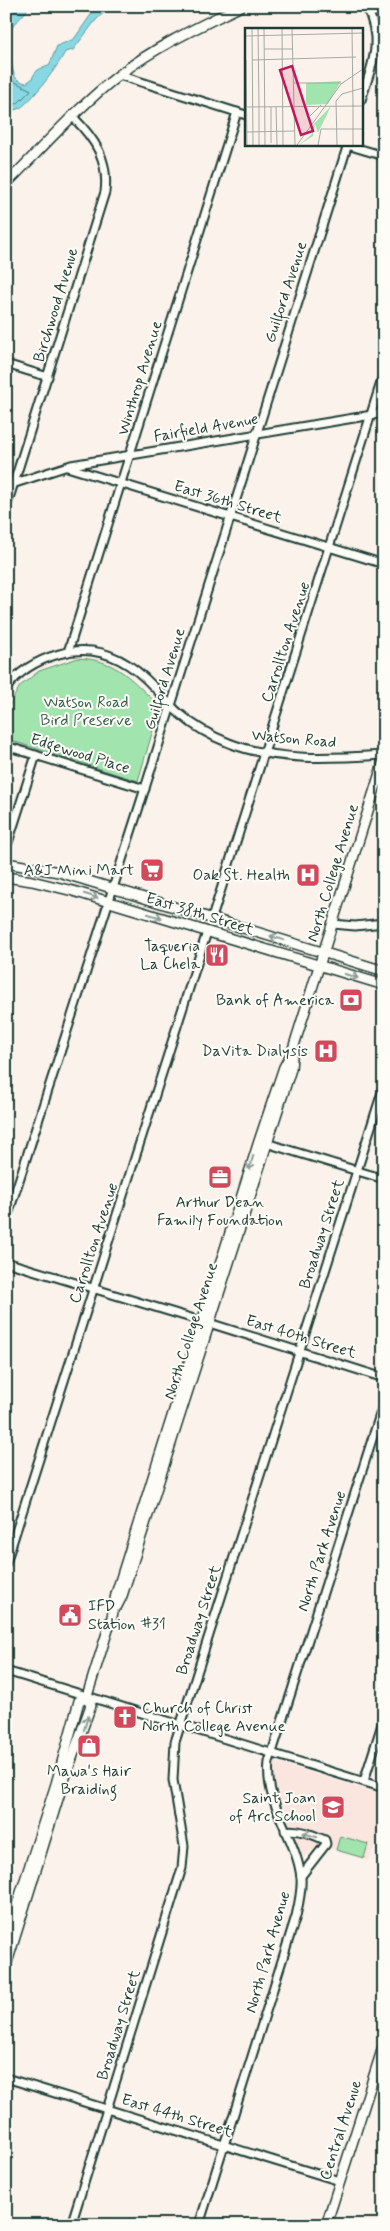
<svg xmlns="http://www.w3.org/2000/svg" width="390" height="2231" viewBox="0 0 390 2231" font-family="Mynerve,sans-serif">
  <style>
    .built { fill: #fbe5df }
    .green { fill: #a2e4ae; stroke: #609071 }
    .water { fill: #87d8e2; stroke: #5d9a9c }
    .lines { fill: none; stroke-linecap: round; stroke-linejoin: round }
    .shore { stroke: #497b7a; stroke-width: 1 }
    .minor-casing { stroke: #1f3d34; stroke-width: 11 }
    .major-casing { stroke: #1f3d34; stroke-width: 12 }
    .minor { stroke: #fdfcf7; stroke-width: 7 }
    .major { stroke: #fdfcf7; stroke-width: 9 }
    .oneway { stroke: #8e9c96 }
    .labels { text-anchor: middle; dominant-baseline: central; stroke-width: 4; stroke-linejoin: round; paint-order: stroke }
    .street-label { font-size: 16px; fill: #1f3d34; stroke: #fdfcf7 }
    .park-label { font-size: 16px; fill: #395e4c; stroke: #fdfcf7 }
    .poi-label { font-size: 16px; fill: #1f3d34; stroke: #fdfcf7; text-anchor: end }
    .inset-road { fill: none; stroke: #a4aaa2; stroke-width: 1 }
    .view { fill: #c2185b; fill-opacity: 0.15; stroke: #c2185b; stroke-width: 2.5 }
    .inset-edge { fill: none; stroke: #1f3d34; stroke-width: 2.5 }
  </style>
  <rect width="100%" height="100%" fill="#fcf2ec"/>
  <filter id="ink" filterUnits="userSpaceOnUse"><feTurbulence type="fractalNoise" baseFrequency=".02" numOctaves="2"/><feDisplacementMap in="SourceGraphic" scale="10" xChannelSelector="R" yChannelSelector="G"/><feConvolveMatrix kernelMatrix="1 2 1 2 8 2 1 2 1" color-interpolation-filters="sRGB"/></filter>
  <g filter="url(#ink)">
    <path class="built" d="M275 1762 384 1795V1813H379L377 1816 378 1837 368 1861 320 1845 304 1856 300 1855 273 1777Z"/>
    <g class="green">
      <path d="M78 658C120 660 131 681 160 706L138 781 6 739V711L20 686 39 671Z"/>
      <path d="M340 1836 368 1844 364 1858 336 1850Z"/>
    </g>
    <path class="water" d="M6 6H29C24 17 11 24 9 35 8 41 12 74 16 78 18 81 23 82 26 83L32 79C35 70 40 68 49 66L57 46 74 39 97 6H111L96 20 73 50 65 52C59 65 32 101 20 108 17 110 12 110 9 111L6 129Z"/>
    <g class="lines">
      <path class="shore" d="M6 53 7 72 11 80 31 90 18 103 6 107"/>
      <g class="minor-casing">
        <g id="minor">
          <path d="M119 75 246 115"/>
          <path d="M361 100C372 65 384 42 366 6"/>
          <path d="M344 144 384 156"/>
          <path d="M6 364 48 377"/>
          <path d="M67 467 384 564"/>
          <path d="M6 486 71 465 384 413"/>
          <path d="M6 508 105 192C109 160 95 139 73 117"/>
          <path d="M68 652 237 112"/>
          <path d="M6 689C19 670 38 660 59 654 96 643 128 659 154 687 163 696 170 706 180 714 195 727 211 736 229 743 277 762 334 758 384 755"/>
          <path d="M6 746 145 789"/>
          <path d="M6 849 36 755"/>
          <path d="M212 918 384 373"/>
          <path d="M333 924 355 926 384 923"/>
          <path d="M266 1143 384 1179"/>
          <path d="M6 1221 140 804 348 144"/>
          <path d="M6 1262 201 1321"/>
          <path d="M209 1323 384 1378"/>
          <path d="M6 1563 207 932"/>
          <path d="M6 1671 384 1788"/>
          <path d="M364 1781 384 1718"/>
          <path d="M285 1831C297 1828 314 1835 325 1840L326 1844 301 1876"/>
          <path d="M6 2078 340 2181"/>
          <path d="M71 2225 182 1868 184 1846 173 1780 175 1742 384 1086"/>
          <path d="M199 2225 296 1916C299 1903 302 1891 301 1878 297 1838 264 1804 269 1762L384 1402"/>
        </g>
      </g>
      <g class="major-casing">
        <g id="major">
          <path d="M6 184C43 147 78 107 119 75 155 47 200 26 241 6"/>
          <path d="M6 863 59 872 384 971"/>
          <path d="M6 877 32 881 73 891 384 985"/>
          <path d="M117 1606 122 1596 291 1069 292 1057"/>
          <path d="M6 1939 56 1784 79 1701 87 1696"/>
          <path d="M6 1966 62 1786 91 1705 87 1696 112 1617 116 1594 259 1141 284 1067 292 1052 384 760"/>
          <path d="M326 2225 384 2044"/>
        </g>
      </g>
      <use href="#minor" class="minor"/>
      <use href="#major" class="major"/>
    </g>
    <defs><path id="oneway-shaft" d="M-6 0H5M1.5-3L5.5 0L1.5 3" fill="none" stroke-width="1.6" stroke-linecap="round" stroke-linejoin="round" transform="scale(1.25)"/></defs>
    <g class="oneway">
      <use href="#oneway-shaft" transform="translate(91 896) rotate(17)"/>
      <use href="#oneway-shaft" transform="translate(155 916) rotate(17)"/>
      <use href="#oneway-shaft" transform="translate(277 938) rotate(-163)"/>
      <use href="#oneway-shaft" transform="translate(351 976) rotate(17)"/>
      <use href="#oneway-shaft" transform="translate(251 1163) rotate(108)"/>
      <use href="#oneway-shaft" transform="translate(86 1723) rotate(-73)"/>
      <use href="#oneway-shaft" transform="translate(310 1835) rotate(-163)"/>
    </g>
  </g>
  <defs>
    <g id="supermarket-square" transform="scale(1.25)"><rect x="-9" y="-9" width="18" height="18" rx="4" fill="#d1495b" stroke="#fdfcf7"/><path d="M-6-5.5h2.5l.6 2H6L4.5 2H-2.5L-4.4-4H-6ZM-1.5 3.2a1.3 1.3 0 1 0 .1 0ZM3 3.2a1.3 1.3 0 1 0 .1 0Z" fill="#fff"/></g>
    <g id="hospital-square" transform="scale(1.25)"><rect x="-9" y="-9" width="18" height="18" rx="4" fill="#d1495b" stroke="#fdfcf7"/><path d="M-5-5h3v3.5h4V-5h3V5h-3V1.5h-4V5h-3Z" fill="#fff"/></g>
    <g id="restaurant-square" transform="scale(1.25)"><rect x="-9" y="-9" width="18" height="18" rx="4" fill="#d1495b" stroke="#fdfcf7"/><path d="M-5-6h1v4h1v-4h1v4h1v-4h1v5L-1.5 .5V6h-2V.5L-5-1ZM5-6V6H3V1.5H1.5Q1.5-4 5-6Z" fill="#fff"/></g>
    <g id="bank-square" transform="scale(1.25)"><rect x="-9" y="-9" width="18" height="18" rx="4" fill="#d1495b" stroke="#fdfcf7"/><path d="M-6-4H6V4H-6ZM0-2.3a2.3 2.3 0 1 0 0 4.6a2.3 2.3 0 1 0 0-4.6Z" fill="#fff"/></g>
    <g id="office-square" transform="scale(1.25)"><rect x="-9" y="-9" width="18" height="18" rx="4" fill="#d1495b" stroke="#fdfcf7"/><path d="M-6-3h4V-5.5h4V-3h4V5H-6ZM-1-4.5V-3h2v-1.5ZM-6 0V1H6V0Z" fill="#fff"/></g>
    <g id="civic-square" transform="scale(1.25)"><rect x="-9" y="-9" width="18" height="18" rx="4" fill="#d1495b" stroke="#fdfcf7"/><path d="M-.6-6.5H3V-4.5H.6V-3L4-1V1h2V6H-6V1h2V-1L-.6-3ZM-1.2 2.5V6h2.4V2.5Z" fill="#fff"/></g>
    <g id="church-square" transform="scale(1.25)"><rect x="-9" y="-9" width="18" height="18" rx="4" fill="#d1495b" stroke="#fdfcf7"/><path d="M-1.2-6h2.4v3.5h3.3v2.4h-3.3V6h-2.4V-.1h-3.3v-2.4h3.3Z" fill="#fff"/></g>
    <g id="shop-square" transform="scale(1.25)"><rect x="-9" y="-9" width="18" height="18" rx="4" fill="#d1495b" stroke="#fdfcf7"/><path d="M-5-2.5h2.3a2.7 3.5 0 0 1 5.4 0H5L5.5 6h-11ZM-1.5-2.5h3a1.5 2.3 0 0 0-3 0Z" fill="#fff"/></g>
    <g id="school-square" transform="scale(1.25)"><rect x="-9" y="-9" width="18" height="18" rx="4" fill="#d1495b" stroke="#fdfcf7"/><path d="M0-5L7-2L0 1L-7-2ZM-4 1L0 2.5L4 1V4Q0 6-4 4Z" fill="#fff"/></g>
  </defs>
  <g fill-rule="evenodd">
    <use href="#supermarket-square" x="152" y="870"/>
    <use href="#hospital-square" x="308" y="875"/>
    <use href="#restaurant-square" x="217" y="955"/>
    <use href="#bank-square" x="351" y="1000"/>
    <use href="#hospital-square" x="326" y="1051"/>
    <use href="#office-square" x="220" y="1177"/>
    <use href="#civic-square" x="70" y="1615"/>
    <use href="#church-square" x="125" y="1717"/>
    <use href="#shop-square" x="89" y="1746"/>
    <use href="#school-square" x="333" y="1807"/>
  </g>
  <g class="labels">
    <g class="street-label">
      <text transform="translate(286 292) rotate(-72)">Guilford Avenue</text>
      <text transform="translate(56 305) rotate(-73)">Birchwood Avenue</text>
      <text transform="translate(140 378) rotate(-73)">Winthrop Avenue</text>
      <text transform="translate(206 428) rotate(-10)">Fairfield Avenue</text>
      <text transform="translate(228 502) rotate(17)">East 36th Street</text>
      <text transform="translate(286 642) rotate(-72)">Carrollton Avenue</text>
      <text transform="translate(165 679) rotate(-73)">Guilford Avenue</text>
      <text transform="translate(294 739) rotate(5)">Watson Road</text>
      <text transform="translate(80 754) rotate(17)">Edgewood Place</text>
      <text transform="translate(333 873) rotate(-73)">North College Avenue</text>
      <text transform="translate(200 914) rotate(17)">East 38th Street</text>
      <text transform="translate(322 1234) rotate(-72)">Broadway Street</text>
      <text transform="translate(94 1243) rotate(-72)">Carrollton Avenue</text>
      <text transform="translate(191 1331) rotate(-72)">North College Avenue</text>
      <text transform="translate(301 1337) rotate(17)">East 40th Street</text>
      <text transform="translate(322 1551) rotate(-72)">North Park Avenue</text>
      <text transform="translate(199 1620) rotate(-72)">Broadway Street</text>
      <text transform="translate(268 1952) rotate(-74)">North Park Avenue</text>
      <text transform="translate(119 2025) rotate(-73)">Broadway Street</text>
      <text transform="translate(177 2116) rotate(17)">East 44th Street</text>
      <text transform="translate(341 2130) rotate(-72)">Central Avenue</text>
    </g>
    <g class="park-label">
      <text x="86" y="702">Watson Road<tspan x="86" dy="18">Bird Preserve</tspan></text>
    </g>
    <g class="poi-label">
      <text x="134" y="870">A&amp;J Mini Mart</text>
      <text x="290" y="875">Oak St. Health</text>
      <text x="200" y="946">Taqueria<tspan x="200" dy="18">La Chela</tspan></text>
      <text x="334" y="1000">Bank of America</text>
      <text x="308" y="1051">DaVita Dialysis</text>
      <text x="220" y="1202" text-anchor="middle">Arthur Dean<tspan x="220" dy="18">Family Foundation</tspan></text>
      <text x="88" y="1606" text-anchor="start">IFD<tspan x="88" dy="18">Station #31</tspan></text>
      <text x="142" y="1708" text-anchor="start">Church of Christ<tspan x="142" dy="18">North College Avenue</tspan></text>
      <text x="89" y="1771" text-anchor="middle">Mawa's Hair<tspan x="89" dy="18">Braiding</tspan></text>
      <text x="316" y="1798">Saint Joan<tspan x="316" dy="18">of Arc School</tspan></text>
    </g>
  </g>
  <g transform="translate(245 28)">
    <rect width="118" height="118" fill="#fcf2ec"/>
    <path d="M96 53 83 76 61 77V55ZM86 78 73 105 70 96 68 108 54 117 67 106 68 97Z" fill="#a2e4ae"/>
    <path class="inset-road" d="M7 0 8 117M13 0 14 79M19 0 20 117M37 0 38 117M47 0 50 117M107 0 108 78M0 8 118 5M19 21H48M1 32 2 117M7 32 111 29M49 55H96M108 77V117M0 79 118 78M14 79V117M26 79V115M31 79 32 117M65 88 76 77M2 104 49 103M52 117 96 56 118 41M73 117 76 101H118M92 117 91 73 97 66 118 60"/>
    <path class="view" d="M47 38 68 103 56 107 35 42Z"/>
    <rect width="118" height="118" class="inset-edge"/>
  </g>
  <rect width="390" height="2231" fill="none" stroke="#fdfcf7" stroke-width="25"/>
  <rect x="12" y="12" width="365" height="2206" fill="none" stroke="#1f3d34" stroke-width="2" filter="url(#ink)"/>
</svg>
